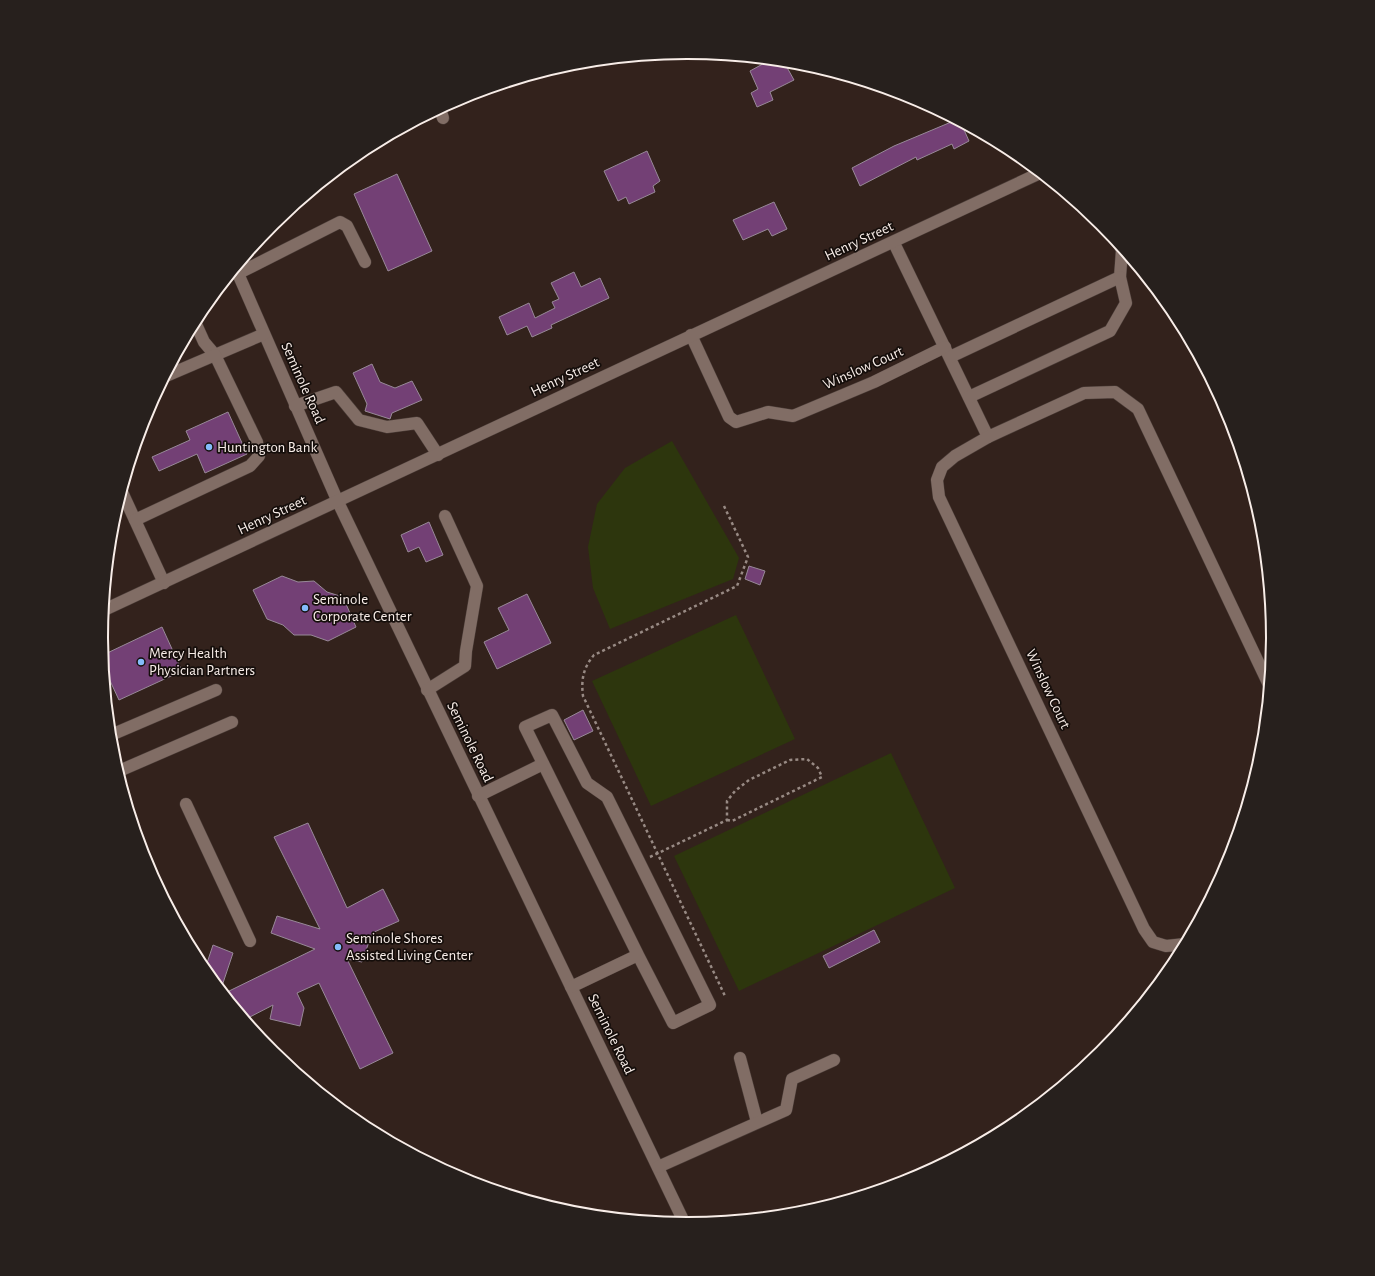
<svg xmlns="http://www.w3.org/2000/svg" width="1375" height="1276" viewBox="0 0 1375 1276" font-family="'Alegreya Sans',sans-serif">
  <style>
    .green { fill: #2d360d }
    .building { fill: #734075; stroke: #988998 }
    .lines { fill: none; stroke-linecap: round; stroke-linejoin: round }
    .minor-casing { stroke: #4b3d38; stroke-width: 13 }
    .path { stroke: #988a84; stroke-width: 2.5; stroke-dasharray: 3 3; stroke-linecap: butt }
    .minor { stroke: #816d65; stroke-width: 12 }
    .poi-dot { fill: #84bcfb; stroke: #150e0b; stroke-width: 1.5 }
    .labels { text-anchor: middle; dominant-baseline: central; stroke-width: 3.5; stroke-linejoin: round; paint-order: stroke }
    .street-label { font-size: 15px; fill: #f8ede8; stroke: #150e0b }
    .poi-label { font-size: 15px; fill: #f8ede8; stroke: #150e0b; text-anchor: start }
    .rim { fill: none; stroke: #f8ede8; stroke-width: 2 }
  </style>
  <rect width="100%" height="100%" fill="#33221c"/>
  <g class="green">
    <path d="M672 441 739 558 733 579 610 629 593 588 588 547 597 504 625 468Z"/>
    <path d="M736 615 795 739 651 806 592 681Z"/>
    <path d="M891 753 955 888 739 991 674 856Z"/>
  </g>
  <g class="building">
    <path d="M770 60 784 62 794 80 770 92 773 100 757 107 751 93 758 89 750 71Z"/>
    <path d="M956 120 961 123 969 141 954 149 952 144 917 160 916 157 860 186 852 168 894 146Z"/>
    <path d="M647 151 660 181 653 186 655 192 629 204 626 197 618 201 604 171Z"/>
    <path d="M397 174 432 251 388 271 354 194Z"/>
    <path d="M774 202 787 229 772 236 768 229 743 240 733 220Z"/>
    <path d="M574 272 581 287 600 278 609 298 551 325 552 328 532 337 527 326 507 335 499 317 529 303 535 318 555 308 552 302 559 299 551 283Z"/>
    <path d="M372 364 380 382 395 388 412 381 422 400 392 413 390 419 365 411 367 404 353 373Z"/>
    <path d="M228 412 247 454 205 473 197 454 159 471 152 457 190 440 186 431Z"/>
    <path d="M429 522 443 555 426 562 419 547 408 552 401 535Z"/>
    <path d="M749 566 765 571 760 585 745 579Z"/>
    <path d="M282 576 298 582 314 581 327 592 343 597 356 627 328 641 311 635H294L283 625 267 619 253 590Z"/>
    <path d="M527 594 551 643 497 669 484 642 509 630 498 608Z"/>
    <path d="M162 627 182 671 119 700 105 670 103 655Z"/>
    <path d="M583 710 593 731 574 740 564 720Z"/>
    <path d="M308 823 347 908 383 889 399 921 372 933 362 962 347 959 393 1053 360 1069 319 983 297 993 304 1008 300 1026 270 1019 273 1005 246 1019 225 993 315 949 271 933 277 916 320 929 274 837Z"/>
    <path d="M874 930 880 942 829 968 823 956Z"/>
    <path d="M213 945 233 953 221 989 205 969Z"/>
  </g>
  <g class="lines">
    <g class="minor-casing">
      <g id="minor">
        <path d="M440 109 443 118"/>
        <path d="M894 243 988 437"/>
        <path d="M236 269 338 502 685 1224"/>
        <path d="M237 274 340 222 347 226 365 262"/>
        <path d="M195 322 204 342 215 355 264 334"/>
        <path d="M691 335 729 417 736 422 768 412 793 416 874 382 945 347"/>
        <path d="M950 357 1120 277 1122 250 1119 244"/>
        <path d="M969 397 1110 331 1126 303 1120 277"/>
        <path d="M295 406 336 392 359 420 387 427 417 423 438 455"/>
        <path d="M122 492 164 583"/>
        <path d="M135 520 250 466 259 456 257 442 215 355 166 376"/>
        <path d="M104 610 1040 173"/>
        <path d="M427 690 465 666 466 651 477 586 445 516"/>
        <path d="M111 735 216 690"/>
        <path d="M119 771 232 722"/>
        <path d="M478 796 543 764"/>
        <path d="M186 804 250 941"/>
        <path d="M1185 944 1166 946 1153 942 1144 929 939 497 937 480 942 467 955 456 988 437 1084 393 1115 392 1138 409 1269 685"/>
        <path d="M571 987 638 955 673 1023 710 1005 607 797 587 783 552 715 525 727 638 955"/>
        <path d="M740 1058 757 1122"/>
        <path d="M658 1167 786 1110 792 1079 834 1060"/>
      </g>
    </g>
    <g class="path">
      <path d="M724 506 748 557 737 586 594 655C583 668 581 680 583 696L725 996"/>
      <path d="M650 857 727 820V801L735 791 749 780 790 760 807 759 818 768 822 777 732 821 727 820"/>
    </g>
    <use href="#minor" class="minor"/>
  </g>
  <g class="poi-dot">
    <circle cx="209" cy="447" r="4"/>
    <circle cx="305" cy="608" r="4"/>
    <circle cx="141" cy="662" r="4"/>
    <circle cx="338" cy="947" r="4"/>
  </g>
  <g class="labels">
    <g class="street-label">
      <text transform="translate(859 241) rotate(-25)">Henry Street</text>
      <text transform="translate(863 368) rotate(-24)">Winslow Court</text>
      <text transform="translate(565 377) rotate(-25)">Henry Street</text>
      <text transform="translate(303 383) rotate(66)">Seminole Road</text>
      <text transform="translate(272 515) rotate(-25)">Henry Street</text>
      <text transform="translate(1048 689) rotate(65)">Winslow Court</text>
      <text transform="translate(470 742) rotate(64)">Seminole Road</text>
      <text transform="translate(611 1034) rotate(64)">Seminole Road</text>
    </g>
    <g class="poi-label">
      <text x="217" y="447">Huntington Bank</text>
      <text x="313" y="599">Seminole<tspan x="313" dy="17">Corporate Center</tspan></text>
      <text x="149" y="653">Mercy Health<tspan x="149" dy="17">Physician Partners</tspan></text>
      <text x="346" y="938">Seminole Shores<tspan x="346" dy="17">Assisted Living Center</tspan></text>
    </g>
  </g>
  <path d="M0 0H1375V1276H0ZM108 638a579 579 0 1 1 1158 0a579 579 0 1 1-1158 0Z" fill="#27201d" fill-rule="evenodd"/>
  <path class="rim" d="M108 638a579 579 0 1 1 1158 0a579 579 0 1 1-1158 0Z"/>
</svg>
